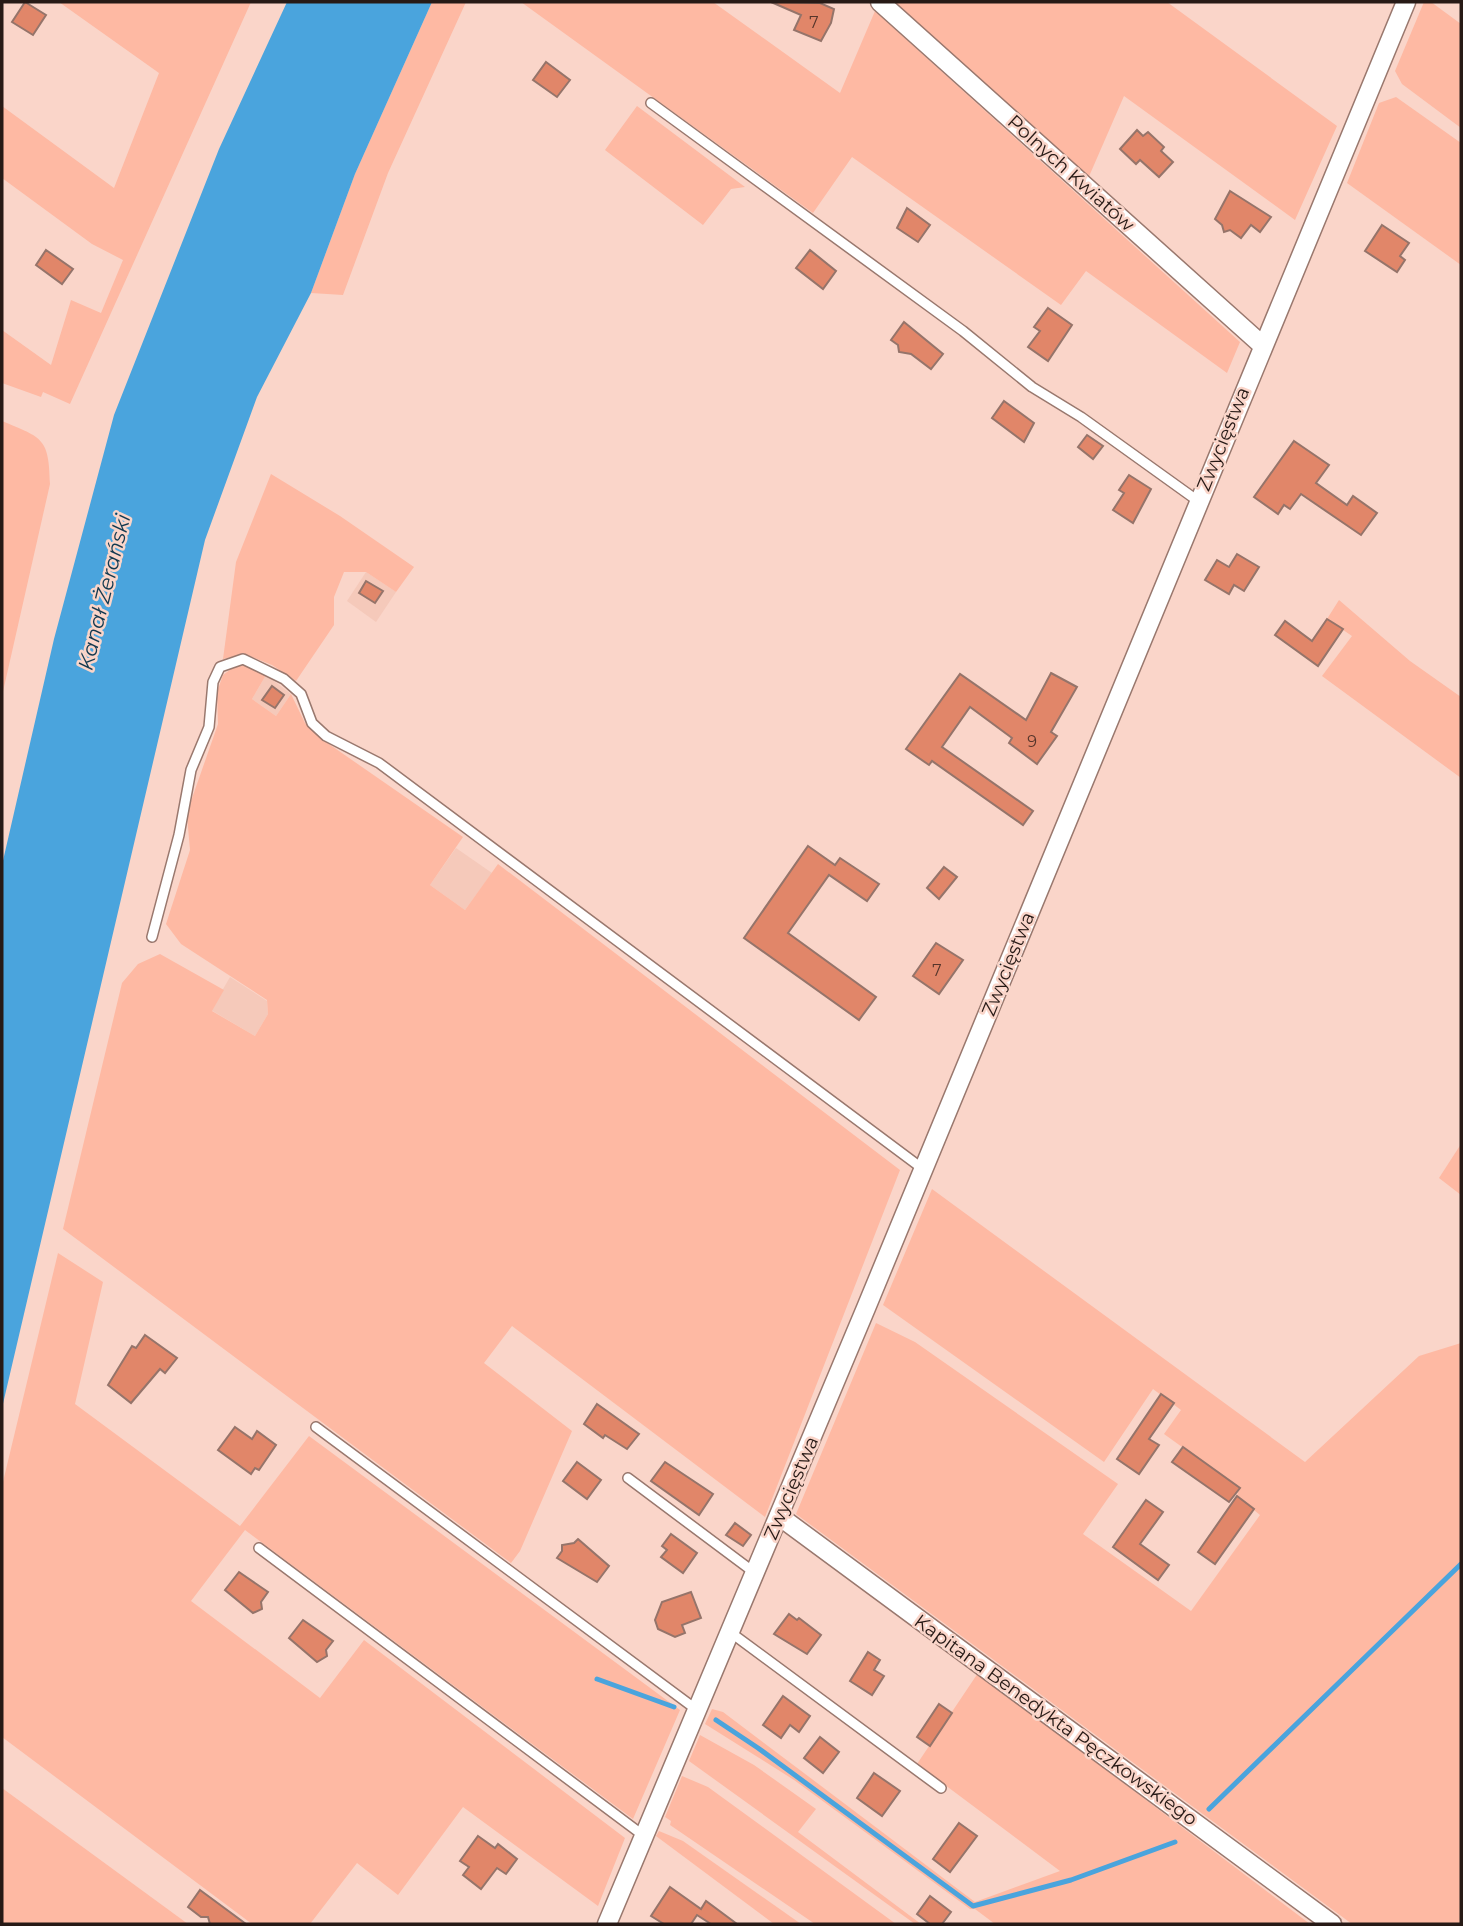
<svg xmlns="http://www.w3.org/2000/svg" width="1463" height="1926" viewBox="0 0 1463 1926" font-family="Montserrat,sans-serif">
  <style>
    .built { fill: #f5c9ba }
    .green { fill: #feb9a3 }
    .water { fill: #4aa4dd }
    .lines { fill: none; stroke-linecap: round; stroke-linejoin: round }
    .stream { stroke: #4aa4dd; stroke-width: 5 }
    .building { fill: #e18669; stroke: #95746a; stroke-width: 2 }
    .lane-casing { stroke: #99786e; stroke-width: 12 }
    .street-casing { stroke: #99786e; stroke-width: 21 }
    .lane { stroke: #fff; stroke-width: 9 }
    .street { stroke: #fff; stroke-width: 18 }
    .labels { text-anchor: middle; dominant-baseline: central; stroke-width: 5; stroke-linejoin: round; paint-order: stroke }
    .number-label { font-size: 16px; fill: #56352b }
    .street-label { font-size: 19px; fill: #271a16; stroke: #fad5c9 }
    .water-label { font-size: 21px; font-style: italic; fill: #123950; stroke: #fad5c9 }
  </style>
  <rect width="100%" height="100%" fill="#fad5c9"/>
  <g class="built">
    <path d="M366 572 396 592 376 622 347 601Z"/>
    <path d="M266 675 291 694 276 716 252 699Z"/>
    <path d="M456 848 492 873 465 910 430 885Z"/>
    <path d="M230 977 267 1001 268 1014 255 1036 211 1010Z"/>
  </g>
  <g class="green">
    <path d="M59 2H251L70 404 43 392 41 397 2 383V330L51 365 71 300 101 313 123 260 92 244 2 178V106L114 188 159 73Z"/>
    <path d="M432 2H466L388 173 343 295 311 293 355 174Z"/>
    <path d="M521 2H713L840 93 875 11 1240 342 1227 373 1086 271 1061 305 852 157 813 213Z"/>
    <path d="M893 2H1167L1337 126 1295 220 1124 96 1087 181Z"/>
    <path d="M1424 2H1431L1461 24V128L1402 84 1395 71Z"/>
    <path d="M1396 97 1461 143V265L1347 183 1379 103Z"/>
    <path d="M637 106 745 187 731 189 703 225 605 150Z"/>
    <path d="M2 421C43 438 49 438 50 484L2 696Z"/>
    <path d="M271 474 340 516 414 567 396 592 366 572H344L334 597V625L296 681 272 665 245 654 223 659 236 562Z"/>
    <path d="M1339 600 1410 661 1461 697V778L1322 676 1352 636 1327 619Z"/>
    <path d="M235 666H246L266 675 252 699 276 716 291 694 305 723 326 742 463 837 430 885 465 910 498 864 900 1170 765 1517 512 1326 484 1363 572 1431 520 1551 511 1563 63 1229 122 983 138 964 160 954 224 990 212 1011 255 1036 268 1014 267 1000 181 944 166 924 190 850 187 816 190 804 218 724 217 692 223 675Z"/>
    <path d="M1461 1144V1195L1439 1178Z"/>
    <path d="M932 1189 1305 1462 1419 1356 1461 1343V1924H1352L796 1514 876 1323 915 1342 1118 1484 1083 1534 1191 1611 1260 1515 1237 1496 1239 1488 1164 1434 1181 1410 1153 1389 1104 1462 883 1305Z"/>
    <path d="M58 1253 103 1282 75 1404 240 1526 309 1436 680 1710 633 1819 245 1530 191 1601 320 1698 364 1640 625 1838 598 1906 463 1807 398 1895 357 1863 310 1924H252L2 1737V1486Z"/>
    <path d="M978 1673 1310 1924H995L975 1909H970L794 1780 705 1724 712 1709 723 1712 975 1902 1060 1871 917 1764Z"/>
    <path d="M700 1735 754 1765 816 1809 798 1832 921 1924H915L689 1761Z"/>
    <path d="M682 1776 708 1787 896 1924H815L670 1825 671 1821 665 1817Z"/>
    <path d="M2 1788 188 1924H2Z"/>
    <path d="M659 1831 683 1841 801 1924H774L656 1836Z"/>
  </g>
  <path class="water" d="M287 2H432L355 174 311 293 257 397 205 540 2 1408V865L54 639 114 415 219 149Z"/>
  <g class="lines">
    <g class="stream">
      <path d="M597 1679 674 1707"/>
      <path d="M716 1720 758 1748 973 1906 1071 1880 1175 1842"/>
      <path d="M1209 1809 1461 1564"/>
    </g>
  </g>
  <g class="building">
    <path d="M25 2 46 15 33 35 12 22Z"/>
    <path d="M771 2 820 3 834 9 831 23 821 41 794 30 801 15Z"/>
    <path d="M546 62 570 80 557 97 533 80Z"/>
    <path d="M1137 130 1143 136 1148 132 1164 147 1161 151 1173 162 1159 177 1140 160 1136 164 1120 149Z"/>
    <path d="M1230 191 1271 217 1260 232 1251 225 1241 238 1230 230 1224 232 1222 225 1215 219Z"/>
    <path d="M907 208 930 225 918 242 897 228Z"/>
    <path d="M1382 225 1409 243 1400 256 1405 260 1397 272 1365 251Z"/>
    <path d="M46 250 73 269 62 284 36 265Z"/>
    <path d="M810 250 836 271 823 289 796 268Z"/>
    <path d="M1048 308 1072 325 1048 361 1028 347 1040 331 1034 327Z"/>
    <path d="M904 322 943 354 931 369 911 354 899 352 898 345 891 340Z"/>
    <path d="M1004 401 1034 423 1024 442 992 418Z"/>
    <path d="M1087 435 1103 446 1093 459 1078 447Z"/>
    <path d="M1294 441 1329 465 1316 483 1347 505 1353 496 1377 513 1361 535 1301 494 1290 509 1284 505 1278 514 1254 497Z"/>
    <path d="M1129 475 1151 489 1133 523 1113 510 1124 493 1119 490Z"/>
    <path d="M1237 554 1259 567 1244 591 1234 585 1229 594 1205 580 1217 560 1229 567Z"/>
    <path d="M366 581 383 591 375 603 359 593Z"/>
    <path d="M1327 619 1343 629 1318 666 1275 635 1285 621 1312 641Z"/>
    <path d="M1051 673 1077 687 1051 732 1057 736 1037 764 1009 743 1012 738 970 707 942 747 1033 811 1023 825 932 761 929 765 906 749 960 674 1026 720Z"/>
    <path d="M272 686 284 695 275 708 262 700Z"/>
    <path d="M808 846 835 865 840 858 879 884 867 901 829 875 788 933 876 997 859 1020 744 938Z"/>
    <path d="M944 867 957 877 939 899 927 888Z"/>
    <path d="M936 943 963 960 939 994 913 976Z"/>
    <path d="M145 1335 177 1358 165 1373 160 1369 131 1403 108 1385 132 1346 136 1348Z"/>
    <path d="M1161 1394 1174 1403 1149 1439 1159 1445 1139 1474 1117 1459Z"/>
    <path d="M597 1404 639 1434 627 1449 605 1435 603 1438 584 1424Z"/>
    <path d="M235 1427 252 1439 257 1431 276 1445 259 1470 255 1468 251 1474 218 1450Z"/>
    <path d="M1183 1447 1240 1488 1229 1502 1172 1462Z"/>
    <path d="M577 1462 601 1480 587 1499 563 1481Z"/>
    <path d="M665 1462 713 1494 699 1515 651 1481Z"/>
    <path d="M1237 1496 1254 1509 1215 1564 1198 1552Z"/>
    <path d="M1146 1500 1163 1512 1140 1544 1169 1565 1158 1580 1113 1547Z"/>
    <path d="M735 1523 751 1535 743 1546 726 1535Z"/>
    <path d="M671 1534 697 1553 683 1573 661 1557 667 1550 662 1546Z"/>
    <path d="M578 1539 609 1566 597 1582 557 1558 562 1551V1545L574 1543Z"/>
    <path d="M239 1572 268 1592 261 1602 262 1609 253 1613 225 1590Z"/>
    <path d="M691 1592 701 1618 682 1625 685 1633 675 1637 658 1629 655 1620 662 1602Z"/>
    <path d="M789 1614 797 1620 799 1618 821 1635 807 1654 774 1634Z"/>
    <path d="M303 1620 333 1641 326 1650 327 1656 317 1662 289 1638Z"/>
    <path d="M868 1652 880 1660 874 1670 884 1676 872 1695 850 1681Z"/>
    <path d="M783 1696 810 1716 799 1732 790 1725 781 1738 763 1725Z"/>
    <path d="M939 1704 952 1713 930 1746 917 1737Z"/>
    <path d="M820 1737 839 1752 823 1773 804 1758Z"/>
    <path d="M874 1773 900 1791 882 1816 857 1798Z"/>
    <path d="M959 1823 977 1836 950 1872 933 1859Z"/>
    <path d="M478 1836 495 1848 498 1844 517 1859 506 1874 497 1868 481 1889 463 1875 469 1867 460 1861Z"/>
    <path d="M670 1887 701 1909 706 1901 737 1924H711L697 1915 691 1924H664L651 1916Z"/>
    <path d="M200 1890 246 1924H210L208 1917H201L188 1907Z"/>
    <path d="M930 1896 951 1912 942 1924H930L917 1914Z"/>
  </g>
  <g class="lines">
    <g class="lane-casing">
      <g id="lane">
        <path d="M651 103 963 331 1032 387 1081 417 1198 501"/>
        <path d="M152 937 179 835 191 770 209 727 213 682 220 667 243 659 284 679 301 694 312 723 326 736 379 763 923 1169"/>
        <path d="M316 1427 697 1710"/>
        <path d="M628 1478 755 1573"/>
        <path d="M259 1548 644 1836"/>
        <path d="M730 1632 941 1788"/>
      </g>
    </g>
    <g class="street-casing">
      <g id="street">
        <path d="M880 2 1262 345"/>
        <path d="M779 1516 1332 1924"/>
        <path d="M607 1924 866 1308 1406 2"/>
      </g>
    </g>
    <use href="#lane" class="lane"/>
    <use href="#street" class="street"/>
  </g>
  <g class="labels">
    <g class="number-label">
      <text x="814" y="22">7</text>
      <text x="1032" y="741">9</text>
      <text x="937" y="970">7</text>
    </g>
    <g class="street-label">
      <text transform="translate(1071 173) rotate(42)">Polnych Kwiatów</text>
      <text transform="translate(1223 439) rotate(-68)">Zwycięstwa</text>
      <text transform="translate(1008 964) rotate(-68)">Zwycięstwa</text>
      <text transform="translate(791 1488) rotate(-67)">Zwycięstwa</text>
      <text transform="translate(1056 1720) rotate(36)">Kapitana Benedykta Pęczkowskiego</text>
    </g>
    <g class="water-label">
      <text transform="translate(104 592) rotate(-76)">Kanał Żerański</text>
    </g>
  </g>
  <rect width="1463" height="1926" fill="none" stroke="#271a16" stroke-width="7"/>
</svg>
